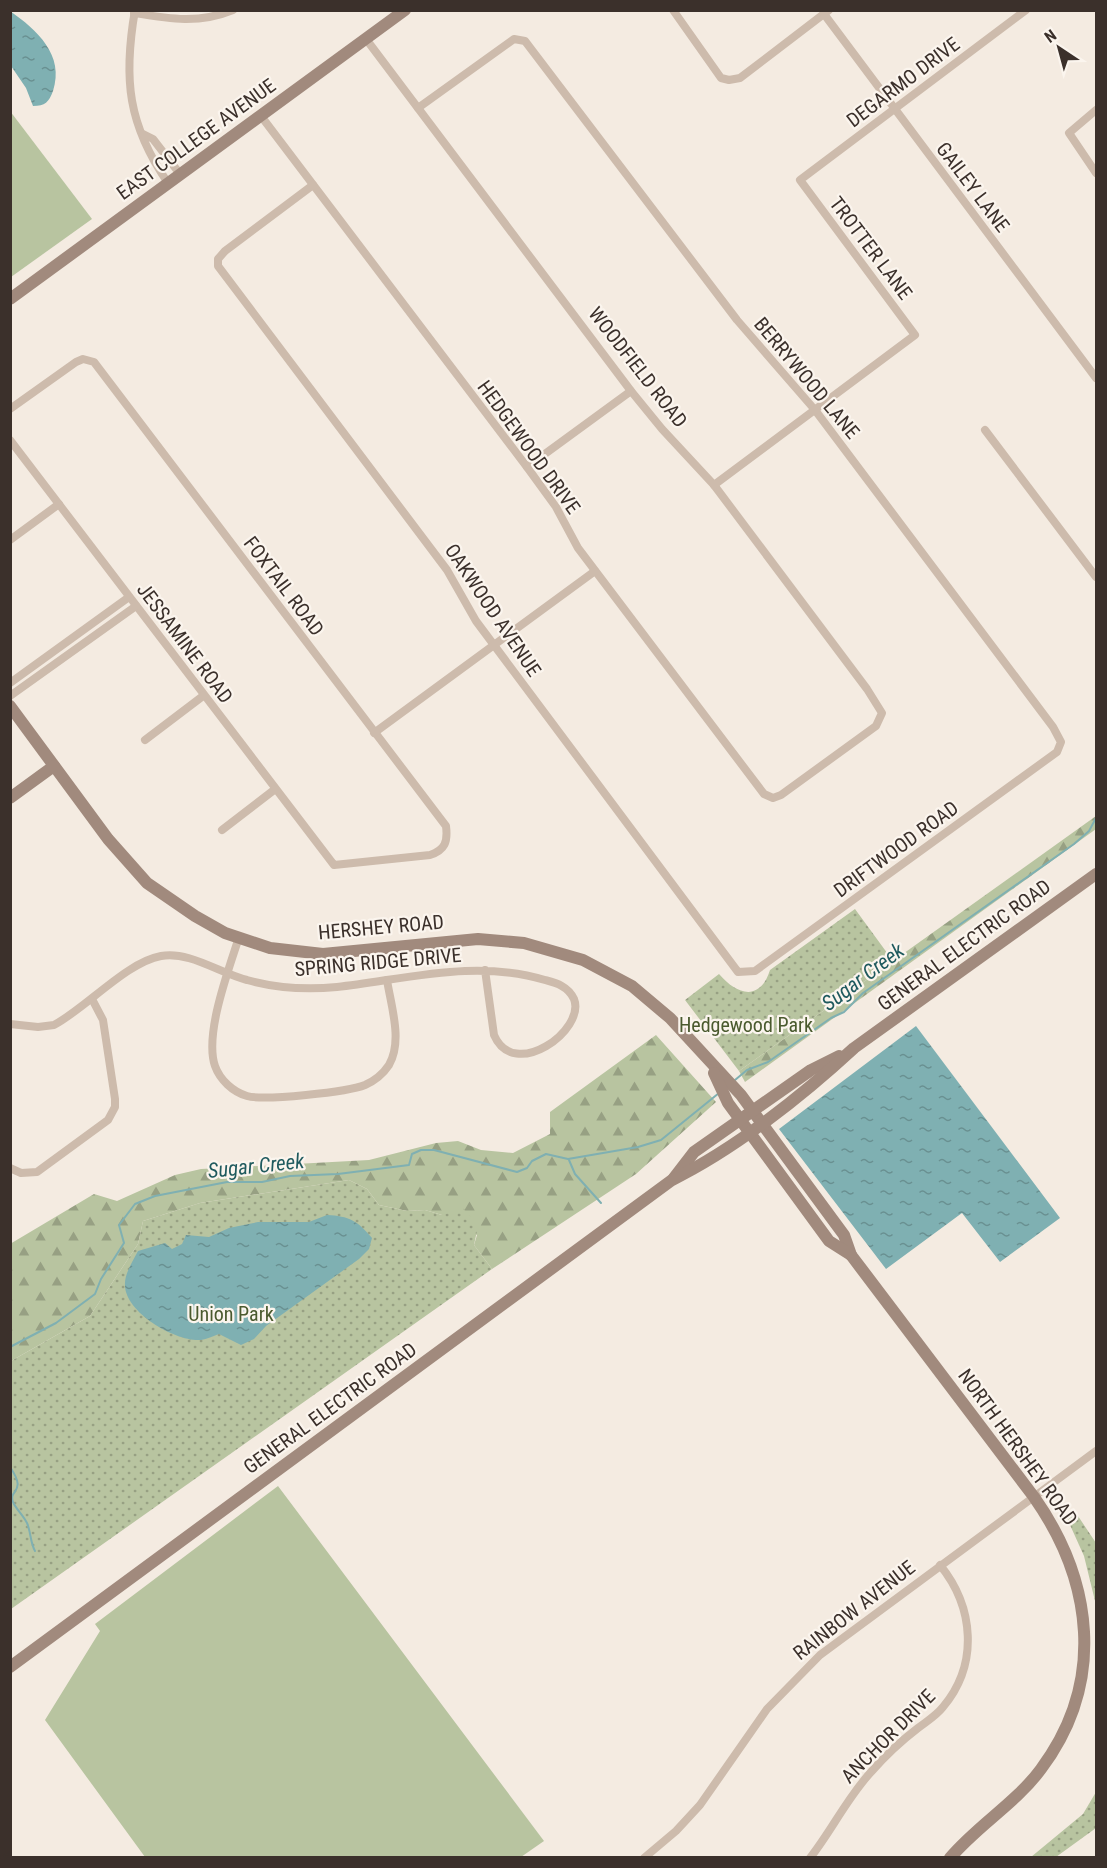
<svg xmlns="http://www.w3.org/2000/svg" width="1107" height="1868" viewBox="0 0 1107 1868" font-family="'Roboto Condensed',sans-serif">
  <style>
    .green { fill: #b8c4a0 }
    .forest { fill: url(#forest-firs) }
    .park { fill: url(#park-dots) }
    .water { fill: url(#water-ripples) }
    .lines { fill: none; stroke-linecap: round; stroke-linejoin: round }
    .stream { stroke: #7fb0b2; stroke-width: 2 }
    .street { stroke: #cdbbac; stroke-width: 8 }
    .secondary { stroke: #a18a7d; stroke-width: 12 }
    .labels { text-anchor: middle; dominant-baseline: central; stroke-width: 4.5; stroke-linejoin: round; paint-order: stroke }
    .street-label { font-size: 20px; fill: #3b302b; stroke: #fbf5ee }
    .park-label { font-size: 20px; fill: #4a5a2e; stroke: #fbf5ee }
    .water-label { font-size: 21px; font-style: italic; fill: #1f5a5e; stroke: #fbf5ee }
  </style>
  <defs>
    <pattern id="forest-firs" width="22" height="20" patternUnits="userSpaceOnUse" patternTransform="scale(1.5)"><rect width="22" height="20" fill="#b8c4a0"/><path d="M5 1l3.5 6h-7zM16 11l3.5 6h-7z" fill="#97a083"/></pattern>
    <pattern id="park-dots" width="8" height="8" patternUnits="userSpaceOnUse" patternTransform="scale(1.5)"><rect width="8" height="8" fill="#b8c4a0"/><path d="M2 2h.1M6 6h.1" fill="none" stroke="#97a083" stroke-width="1.8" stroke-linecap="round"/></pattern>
    <pattern id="water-ripples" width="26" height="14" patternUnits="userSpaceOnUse" patternTransform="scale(1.5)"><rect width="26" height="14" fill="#7fb0b2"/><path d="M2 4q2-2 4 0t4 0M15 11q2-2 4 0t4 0" fill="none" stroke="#699091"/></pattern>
  </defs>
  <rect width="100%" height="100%" fill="#f4ebe1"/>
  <g class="green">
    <path d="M10 111 92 219 11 277H10Z"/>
    <path d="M278 1486 544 1841 521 1857H145L45 1720 100 1631 95 1624Z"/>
  </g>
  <g class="forest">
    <path d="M1096 816V829L745 1082 739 1071Z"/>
    <path d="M656 1035 716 1102 636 1174 492 1269 474 1245 477 1235 442 1215 425 1210 407 1211 379 1205 367 1189 349 1180 200 1203 143 1221 138 1244 90 1316 11 1361 10 1244 94 1194 117 1201 175 1175 201 1169 369 1160 436 1143 458 1141 481 1150 513 1153 550 1134V1112Z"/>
  </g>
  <g class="park">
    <path d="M855 909 893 961 739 1071 685 1000 719 974C737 995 760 1002 770 970Z"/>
    <path d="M349 1180 367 1189 379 1205 407 1211 425 1210 442 1215 463 1208 478 1226 474 1245 492 1269 11 1609V1361L90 1316 138 1244 143 1221 200 1203Z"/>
    <path d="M1074 1510 1096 1543V1605L1084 1556 1066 1516Z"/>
    <path d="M1096 1792V1828L1056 1857H1031L1083 1814Z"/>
  </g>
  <g class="water">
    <path d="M10 11C37 30 65 55 53 91 49 102 45 106 33 106L26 88 11 66Z"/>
    <path d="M916 1026 1060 1218 1000 1262 962 1213 886 1269 779 1129Z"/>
    <path d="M327 1215C349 1216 358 1221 372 1238L369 1249 359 1259 266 1326 254 1339 241 1345 219 1334C213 1336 207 1339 201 1340 176 1342 126 1313 125 1286 124 1274 133 1261 138 1251L165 1243 172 1249 182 1244 186 1235 209 1237 229 1228 258 1222H309Z"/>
  </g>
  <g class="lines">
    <g class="stream">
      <path d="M735 1080 747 1070 768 1062 831 1018 844 1012 863 993 1074 844 1089 831 1096 818"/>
      <path d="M569 1160 575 1174 601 1203"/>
      <path d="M10 1347 56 1323 95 1294 101 1279 124 1243 119 1225 135 1204 155 1196 227 1182H262L290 1176 338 1174 409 1165 412 1154 421 1150H434L517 1172 527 1168 532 1161 546 1154 568 1159 638 1147 661 1140 719 1093"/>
      <path d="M10 1467C28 1493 8 1489 13 1502 16 1509 23 1515 27 1523 31 1532 30 1542 35 1551"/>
    </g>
    <g class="street">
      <path d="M135 10C123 79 128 125 168 183"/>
      <path d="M673 10 721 78 729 80 740 78 829 10"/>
      <path d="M134 13C170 19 199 24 233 10"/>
      <path d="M824 14 1096 378"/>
      <path d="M1096 110 1069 133 1096 173"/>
      <path d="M261 116 527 467 556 507 578 548 764 794 773 798 781 795 876 726 882 713 867 689 714 485 662 429 631 391 366 39"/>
      <path d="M143 134 153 139 180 174"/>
      <path d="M313 185 225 251 218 259V266L447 570 476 621 738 972 755 971 1057 752 1061 742 1053 727 815 410 737 320 525 41 514 39 418 108"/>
      <path d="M10 409 76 362 83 359 94 362 446 826C448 842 445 850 430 855L334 865 10 440"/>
      <path d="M985 430 1096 577"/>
      <path d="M527 467 631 391"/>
      <path d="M714 485 915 335 800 180 1026 10"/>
      <path d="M10 540 59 504"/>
      <path d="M10 683 129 597"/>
      <path d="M10 696 136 606"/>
      <path d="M374 733 595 571"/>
      <path d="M145 740 203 696"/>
      <path d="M222 830 274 790"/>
      <path d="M239 937C229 969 204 1034 215 1066 220 1080 233 1092 247 1096 264 1101 348 1092 365 1085 374 1081 383 1074 389 1065 403 1041 391 1006 387 980"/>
      <path d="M10 1024 38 1027 54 1025C86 1008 127 962 161 956 190 951 219 973 247 980 276 988 307 990 337 987 407 979 476 959 545 980 556 983 568 986 574 999 586 1030 514 1082 494 1035L485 970"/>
      <path d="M10 1168 21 1173 37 1172 108 1120 115 1107V1099L103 1020 92 999"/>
      <path d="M644 1858 676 1831 700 1805 767 1709 820 1655 1096 1451"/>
      <path d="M810 1858C832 1830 847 1798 871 1772 885 1756 901 1741 918 1728 927 1721 936 1716 943 1707 979 1664 974 1607 940 1565"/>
    </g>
    <g class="secondary">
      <path d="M10 299 405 10"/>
      <path d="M10 706 108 839 147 883 195 916 225 933 270 948 323 954 478 939 524 943 583 960 632 986 670 1018 741 1095 844 1235 851 1255"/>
      <path d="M10 798 54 766"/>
      <path d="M714 1073 728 1103 829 1241 851 1255 1034 1497C1093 1581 1106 1682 1041 1769 1016 1803 978 1825 950 1858"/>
      <path d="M674 1178 694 1152 811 1070 839 1056"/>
      <path d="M10 1667 672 1180C735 1149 802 1096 854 1048L1096 874"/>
    </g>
  </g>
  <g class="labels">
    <g class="street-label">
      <text transform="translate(903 82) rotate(-37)">DEGARMO DRIVE</text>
      <text transform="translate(196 139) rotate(-36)">EAST COLLEGE AVENUE</text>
      <text transform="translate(973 187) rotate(53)">GAILEY LANE</text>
      <text transform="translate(871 248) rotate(53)">TROTTER LANE</text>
      <text transform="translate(638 367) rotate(52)">WOODFIELD ROAD</text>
      <text transform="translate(807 378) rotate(50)">BERRYWOOD LANE</text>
      <text transform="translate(529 447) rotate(54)">HEDGEWOOD DRIVE</text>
      <text transform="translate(284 586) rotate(53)">FOXTAIL ROAD</text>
      <text transform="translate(493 610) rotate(56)">OAKWOOD AVENUE</text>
      <text transform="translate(185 643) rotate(53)">JESSAMINE ROAD</text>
      <text transform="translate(896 849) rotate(-36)">DRIFTWOOD ROAD</text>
      <text transform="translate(381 927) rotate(-5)">HERSHEY ROAD</text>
      <text transform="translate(964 945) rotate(-36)">GENERAL ELECTRIC ROAD</text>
      <text transform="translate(378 962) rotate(-5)">SPRING RIDGE DRIVE</text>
      <text transform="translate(330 1408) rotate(-36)">GENERAL ELECTRIC ROAD</text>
      <text transform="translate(1018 1447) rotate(54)">NORTH HERSHEY ROAD</text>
      <text transform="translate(854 1610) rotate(-38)">RAINBOW AVENUE</text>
      <text transform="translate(888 1736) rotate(-45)">ANCHOR DRIVE</text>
    </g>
    <g class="park-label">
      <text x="746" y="1025">Hedgewood Park</text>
      <text x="231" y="1314">Union Park</text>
    </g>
    <g class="water-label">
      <text transform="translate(863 977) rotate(-37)">Sugar Creek</text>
      <text transform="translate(256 1166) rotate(-6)">Sugar Creek</text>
    </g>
  </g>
  <rect width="1107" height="1868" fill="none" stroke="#3b302b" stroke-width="24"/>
  <g transform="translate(1059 48) rotate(324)" stroke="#fbf5ee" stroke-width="4.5" paint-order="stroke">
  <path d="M0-4.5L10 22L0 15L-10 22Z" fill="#3b302b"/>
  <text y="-9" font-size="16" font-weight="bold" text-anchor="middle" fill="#3b302b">N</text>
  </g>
</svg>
